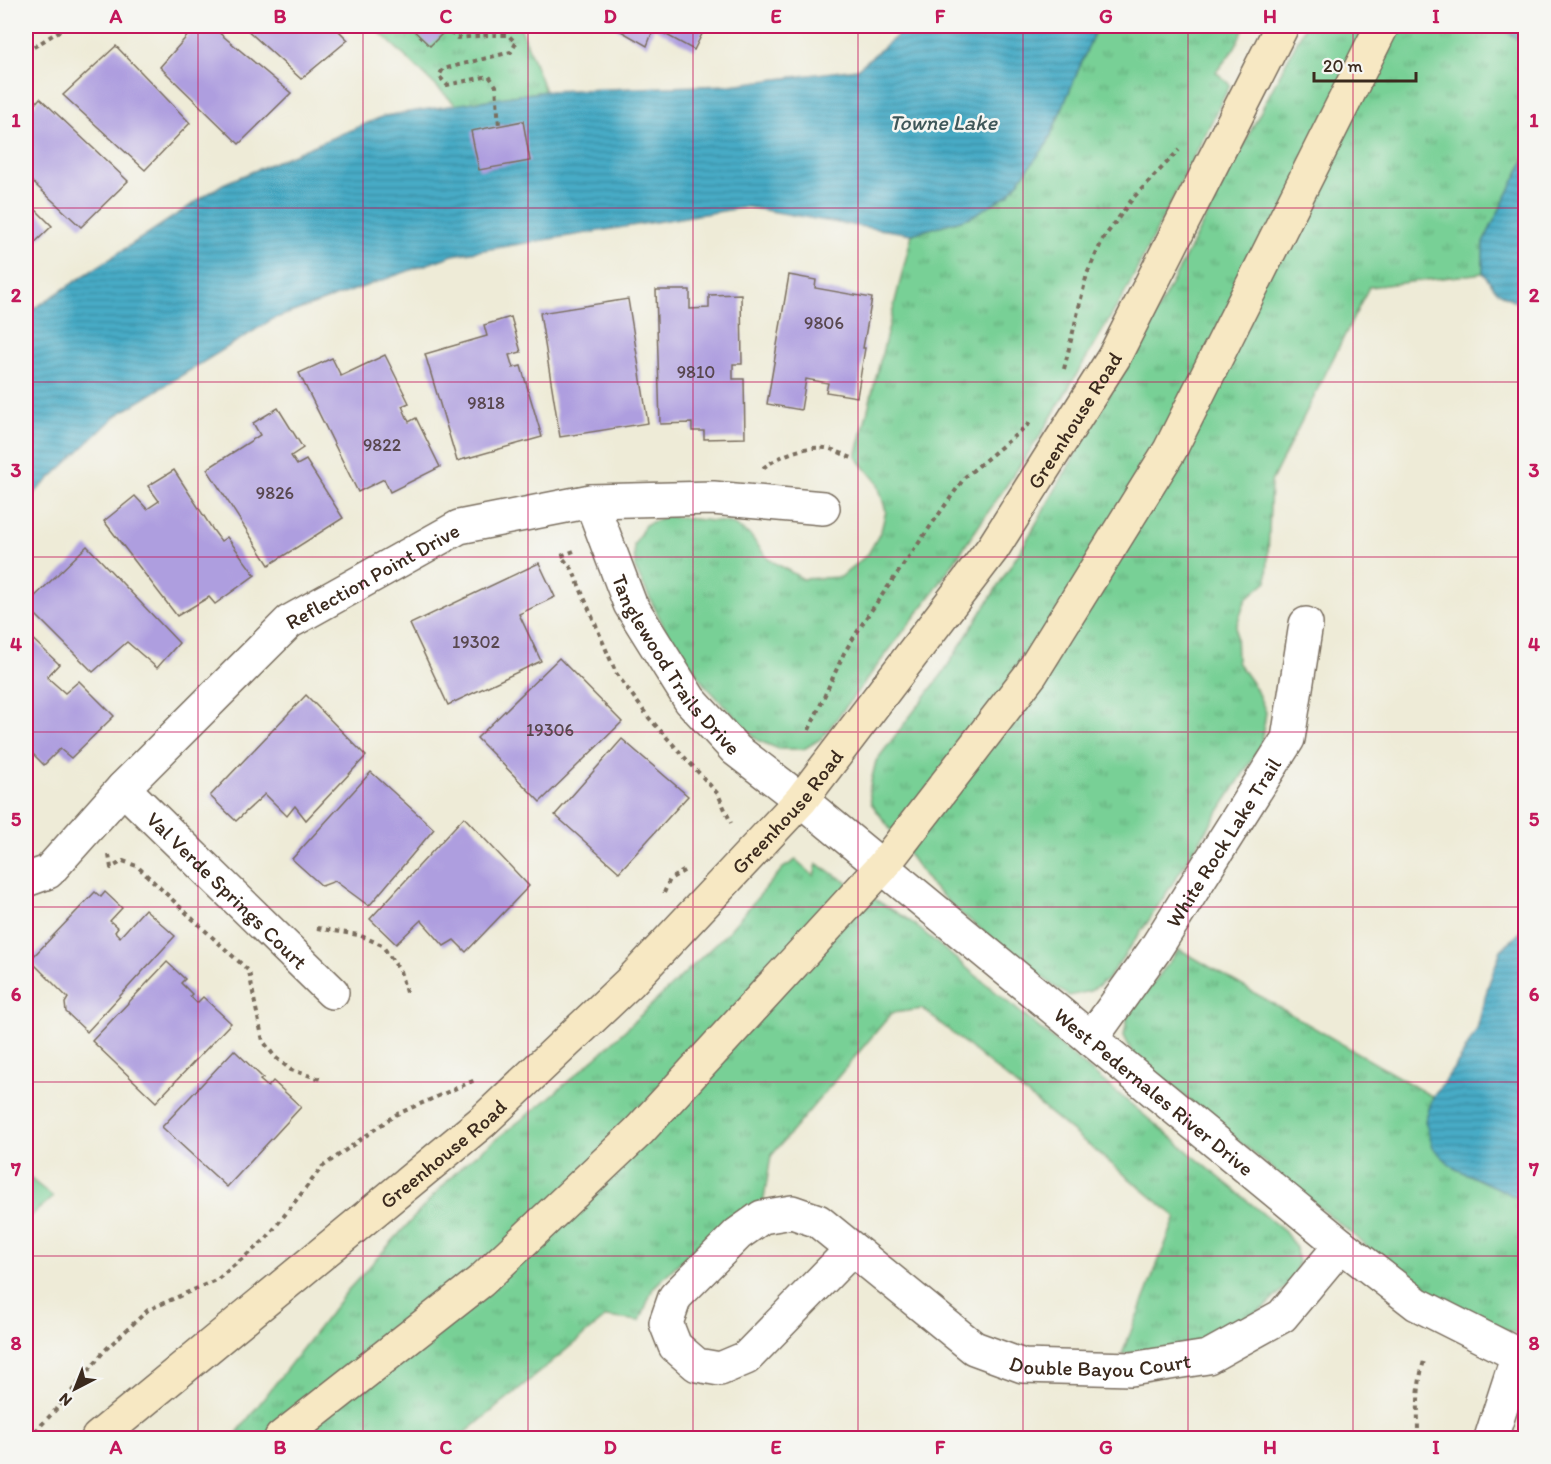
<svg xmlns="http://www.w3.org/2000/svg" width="1551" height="1464" viewBox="0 0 1551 1464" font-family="Itim,sans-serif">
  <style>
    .grass { fill: url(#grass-tufts); stroke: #5a7d5a; stroke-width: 1.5 }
    .water { fill: url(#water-rules); stroke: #406a72; stroke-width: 1.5 }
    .building { fill: #ae9edf }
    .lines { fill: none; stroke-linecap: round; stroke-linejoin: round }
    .street-casing { stroke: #7a6e5f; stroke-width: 36 }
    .secondary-casing { stroke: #7a6e5f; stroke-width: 36 }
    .path { stroke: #7a6e5f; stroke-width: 4; stroke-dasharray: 4.5 4.5; stroke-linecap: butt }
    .street { stroke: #fff; stroke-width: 33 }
    .secondary { stroke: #f7e8c3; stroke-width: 33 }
    .grid { fill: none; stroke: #c2185b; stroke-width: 1.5; stroke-opacity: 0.55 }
    .labels { text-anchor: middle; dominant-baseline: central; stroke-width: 5; stroke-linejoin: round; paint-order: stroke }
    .number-label { font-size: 18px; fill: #58474e }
    .street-label { font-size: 21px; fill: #3b2a1e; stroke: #f6f6f2 }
    .water-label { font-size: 22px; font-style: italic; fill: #3f5759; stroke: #f6f6f2 }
    .neatline { fill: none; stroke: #c2185b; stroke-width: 2 }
    .grid-label { font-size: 20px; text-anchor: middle; font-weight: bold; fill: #c2185b }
  </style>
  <defs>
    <pattern id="grass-tufts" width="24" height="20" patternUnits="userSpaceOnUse" patternTransform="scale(1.5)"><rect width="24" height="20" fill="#78d096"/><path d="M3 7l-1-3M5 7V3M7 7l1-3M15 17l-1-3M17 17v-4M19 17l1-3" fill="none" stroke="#64a97a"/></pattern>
    <pattern id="water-rules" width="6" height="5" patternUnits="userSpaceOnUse" patternTransform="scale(1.5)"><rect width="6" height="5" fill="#46abc6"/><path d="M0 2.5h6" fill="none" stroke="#3c8ba0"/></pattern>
  </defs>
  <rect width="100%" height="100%" fill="#f6f6f2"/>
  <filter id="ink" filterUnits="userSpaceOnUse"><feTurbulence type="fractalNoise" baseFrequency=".0167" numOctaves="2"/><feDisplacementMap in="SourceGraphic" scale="12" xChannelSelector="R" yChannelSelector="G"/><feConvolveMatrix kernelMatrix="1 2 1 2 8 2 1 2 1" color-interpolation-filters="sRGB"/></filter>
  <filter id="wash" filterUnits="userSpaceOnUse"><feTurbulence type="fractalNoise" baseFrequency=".008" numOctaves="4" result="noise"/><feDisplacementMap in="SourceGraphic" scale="24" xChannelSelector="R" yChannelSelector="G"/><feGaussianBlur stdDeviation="1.35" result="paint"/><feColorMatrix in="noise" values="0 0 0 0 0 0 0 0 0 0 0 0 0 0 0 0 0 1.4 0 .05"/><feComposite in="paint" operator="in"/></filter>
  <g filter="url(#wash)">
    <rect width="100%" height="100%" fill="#eeebd7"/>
    <g class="grass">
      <path d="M373 26H520L545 91 456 105Z"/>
      <path d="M1097 26H1245L1234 49 1216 72 1230 85 1125 293 1040 436 935 590 822 738 804 749H779L757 740 704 684 666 631 635 568 634 545 645 525 666 516 731 523 750 535 768 559 803 579 841 577 868 554 881 531 886 511 877 482 856 457 912 234 971 217 1047 144Z"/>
      <path d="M1305 26H1496L1525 43V159L1483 243V273L1369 287 1271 482 1267 581 1246 599 1236 627 1237 662 1255 687 1266 712 1261 746 1147 923 1107 980 1090 991 1069 996 1051 984 959 912 931 885 871 803 869 790 876 761 943 673 1025 543 1161 304Z"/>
      <path d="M796 860 814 876 817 864 909 920 1285 1232 1296 1248 1298 1264 1292 1281 1265 1307 1220 1335 1179 1347 1122 1354 1176 1217 923 1009 892 1013 771 1156 763 1205 738 1212 710 1233 653 1288 640 1321 606 1317 459 1438H233L348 1290 438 1191 464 1164 543 1103 601 1053 728 932 783 868Z"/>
      <path d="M1179 949 1433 1097 1425 1121 1454 1168 1525 1201V1336L1505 1330 1408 1280 1133 1054 1124 1036 1127 1018Z"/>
      <path d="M26 1175 53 1197 26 1220Z"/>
    </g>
    <g class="water">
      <path d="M909 26H1097L1047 144 1009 194 971 217 912 234 838 223 747 207 453 255 273 319 117 415 26 501V314L223 184 384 116 545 91 730 85 857 69Z"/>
      <path d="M1496 26H1525V43Z"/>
      <path d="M1525 159V308L1497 291 1483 273V243Z"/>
      <path d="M1525 928V1201L1454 1168 1433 1148 1425 1121 1433 1097 1461 1058 1477 1029 1488 986 1501 950Z"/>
    </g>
    <g id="blocks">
      <g class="building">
        <path d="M196 26H211L291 93 239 144 160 67Z"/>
        <path d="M243 26H334L348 40 301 79Z"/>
        <path d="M409 26H450L430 46Z"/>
        <path d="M612 26H706L694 50 654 28 647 46Z"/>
        <path d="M116 46 190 123 145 170 63 95Z"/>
        <path d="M40 98 128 181 81 227 26 176V115Z"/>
        <path d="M523 121 530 161 479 170 471 131Z"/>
        <path d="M26 200 52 226 26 251Z"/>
        <path d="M789 275 816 280 815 288 872 298 863 348H865L857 397 826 392 828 383 806 379 801 410 767 404Z"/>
        <path d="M656 290H690V309L709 308V295L741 294 742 364H733V379H744L745 438 704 439V431H692V423L660 424Z"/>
        <path d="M628 299 648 423 560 437 540 313Z"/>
        <path d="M511 317 521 352 509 355 513 368 521 366 542 437 457 461 425 354 487 336 484 325Z"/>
        <path d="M385 355 409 403 402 406 409 422 416 418 440 467 390 492 384 479 358 492 299 373 332 358 341 376Z"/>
        <path d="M278 408 303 448 291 456 297 465 306 460 343 518 269 565 207 469 260 435 253 423Z"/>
        <path d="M174 470 213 530 221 541 227 537 255 575 215 604 209 597 177 616 104 521 135 496 147 509 159 501 148 486Z"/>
        <path d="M87 546 179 643 157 668 127 642 93 672 26 605Z"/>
        <path d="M539 563 555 597 519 614 541 661 448 705 410 624Z"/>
        <path d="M26 633 59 664 47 677 65 693 79 681 114 716 71 758 60 749 44 765 26 747Z"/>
        <path d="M559 658 622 722 540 802 477 738Z"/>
        <path d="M306 695 366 756 306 820 295 806 287 816 265 794 236 821 210 796Z"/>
        <path d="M622 739 688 796 619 872 555 815Z"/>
        <path d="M371 772 434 829 369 906 335 881 322 886 292 859Z"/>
        <path d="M464 817 529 886 466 952 454 940 444 946 421 920 396 944 370 919Z"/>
        <path d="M95 892 101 897 105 892 122 908 110 921 118 928 115 932 120 937 145 909 175 936 87 1032 66 1012 65 1003 68 998 30 960Z"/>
        <path d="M167 962 185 979 181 983 192 994 190 996 197 1003 203 997 231 1023 156 1102 92 1041Z"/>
        <path d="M234 1050 263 1078 260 1080 268 1087 273 1081 301 1107 227 1187 162 1127Z"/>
      </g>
    </g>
  </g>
  <g filter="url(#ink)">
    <use href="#blocks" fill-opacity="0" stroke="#7a6e5f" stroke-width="1.5"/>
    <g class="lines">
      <g class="street-casing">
        <g id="street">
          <path id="s1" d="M591 501 630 604 690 700 736 750 801 800 1341 1245 1417 1304 1518 1355 1526 1356"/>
          <path id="s2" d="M123 788 332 992"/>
          <path id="s3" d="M26 880 48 872 123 788 289 622 459 527 591 501 713 498 823 508"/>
          <path id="s4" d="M1091 1039 1154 951 1288 739 1306 624"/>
          <path id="s5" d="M852 1249 746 1358 720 1369 697 1365 675 1346 666 1323 675 1297 738 1234 762 1217 792 1212 818 1221 974 1348 1023 1366 1131 1369 1208 1357 1282 1316 1341 1245"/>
          <path d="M1491 1438 1518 1355"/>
        </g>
      </g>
      <g class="secondary-casing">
        <g id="secondary">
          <path id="s6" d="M98 1438 482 1122 630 982 801 800 993 548 1114 357 1282 26"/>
          <path d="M281 1438 481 1281 639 1131 882 867 1031 674 1170 450 1382 26"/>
        </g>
      </g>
      <g class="path">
        <path d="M443 26 457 38 488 35H508L516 43 511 52 443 69 439 76 447 85 489 76 496 86 499 126"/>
        <path d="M26 52 67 26"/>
        <path d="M1064 369 1087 274 1103 239 1133 198 1179 150"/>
        <path d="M763 468C781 455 803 446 825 448 834 449 844 455 852 458"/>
        <path d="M574 551 561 556 572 569 616 673 649 718 718 794 731 823"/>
        <path d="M809 730 844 653 866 618 965 477 1030 423"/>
        <path d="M109 855 111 868 123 861 137 866 198 924 249 971 255 1004 263 1041 275 1057 291 1070 324 1080"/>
        <path d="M664 893 670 879 687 869"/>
        <path d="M317 928 359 935 382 945 400 971 407 996"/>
        <path d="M29 1438 64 1401 104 1351 148 1310 218 1279 266 1239 322 1167 395 1115 475 1080"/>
        <path d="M1418 1438C1418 1412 1416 1384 1425 1358"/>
      </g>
      <use href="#street" class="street"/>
      <use href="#secondary" class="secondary"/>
    </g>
  </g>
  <path class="grid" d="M198 26V1438M363 26V1438M528 26V1438M693 26V1438M858 26V1438M1023 26V1438M1188 26V1438M1353 26V1438M26 208H1526M26 382H1526M26 557H1526M26 732H1526M26 907H1526M26 1082H1526M26 1256H1526"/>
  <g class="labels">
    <g class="number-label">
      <text x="824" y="323">9806</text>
      <text x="696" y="372">9810</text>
      <text x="486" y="403">9818</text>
      <text x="382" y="445">9822</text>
      <text x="275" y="493">9826</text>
      <text x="476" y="642">19302</text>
      <text x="550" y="730">19306</text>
    </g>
    <g class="street-label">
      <text stroke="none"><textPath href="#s6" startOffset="1419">Greenhouse Road</textPath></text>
      <text stroke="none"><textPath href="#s3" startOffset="466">Reflection Point Drive</textPath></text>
      <text stroke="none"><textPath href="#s1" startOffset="186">Tanglewood Trails Drive</textPath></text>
      <text stroke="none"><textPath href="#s6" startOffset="933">Greenhouse Road</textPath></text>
      <text stroke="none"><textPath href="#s4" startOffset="237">White Rock Lake Trail</textPath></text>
      <text stroke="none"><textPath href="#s2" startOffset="146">Val Verde Springs Court</textPath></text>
      <text stroke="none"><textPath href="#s1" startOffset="831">West Pedernales River Drive</textPath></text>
      <text stroke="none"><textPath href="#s6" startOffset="447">Greenhouse Road</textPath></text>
      <text stroke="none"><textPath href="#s5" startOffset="792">Double Bayou Court</textPath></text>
    </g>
    <g class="water-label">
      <text x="943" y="122">Towne Lake</text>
    </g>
  </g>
  <rect width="1551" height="1464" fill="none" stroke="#f6f6f2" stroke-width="66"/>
  <g transform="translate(75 1389) rotate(222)" stroke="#f6f6f2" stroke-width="4.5" paint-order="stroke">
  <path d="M0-4.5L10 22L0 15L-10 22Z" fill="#3b2a1e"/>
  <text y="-9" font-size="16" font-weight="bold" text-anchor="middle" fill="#3b2a1e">N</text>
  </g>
  <path d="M1314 72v9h102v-9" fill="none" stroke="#3b2a1e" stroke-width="3"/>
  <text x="1323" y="72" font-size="18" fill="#3b2a1e" stroke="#f6f6f2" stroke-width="4.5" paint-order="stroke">20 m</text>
  <rect x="33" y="33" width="1485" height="1398" class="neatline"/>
  <g class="grid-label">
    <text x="116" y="23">A</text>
    <text x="280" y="23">B</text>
    <text x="446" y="23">C</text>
    <text x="610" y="23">D</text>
    <text x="776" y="23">E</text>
    <text x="940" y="23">F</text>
    <text x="1106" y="23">G</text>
    <text x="1270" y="23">H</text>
    <text x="1436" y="23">I</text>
    <text x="16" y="127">1</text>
    <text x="1534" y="127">1</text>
    <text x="16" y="302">2</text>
    <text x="1534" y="302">2</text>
    <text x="16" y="477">3</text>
    <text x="1534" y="477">3</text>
    <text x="16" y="651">4</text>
    <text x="1534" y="651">4</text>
    <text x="16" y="826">5</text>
    <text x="1534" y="826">5</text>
    <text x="16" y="1001">6</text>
    <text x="1534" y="1001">6</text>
    <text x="16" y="1176">7</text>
    <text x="1534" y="1176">7</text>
    <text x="16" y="1350">8</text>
    <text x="1534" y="1350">8</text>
    <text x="116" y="1454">A</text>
    <text x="280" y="1454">B</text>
    <text x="446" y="1454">C</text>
    <text x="610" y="1454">D</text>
    <text x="776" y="1454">E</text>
    <text x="940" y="1454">F</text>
    <text x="1106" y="1454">G</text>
    <text x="1270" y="1454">H</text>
    <text x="1436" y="1454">I</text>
  </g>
</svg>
